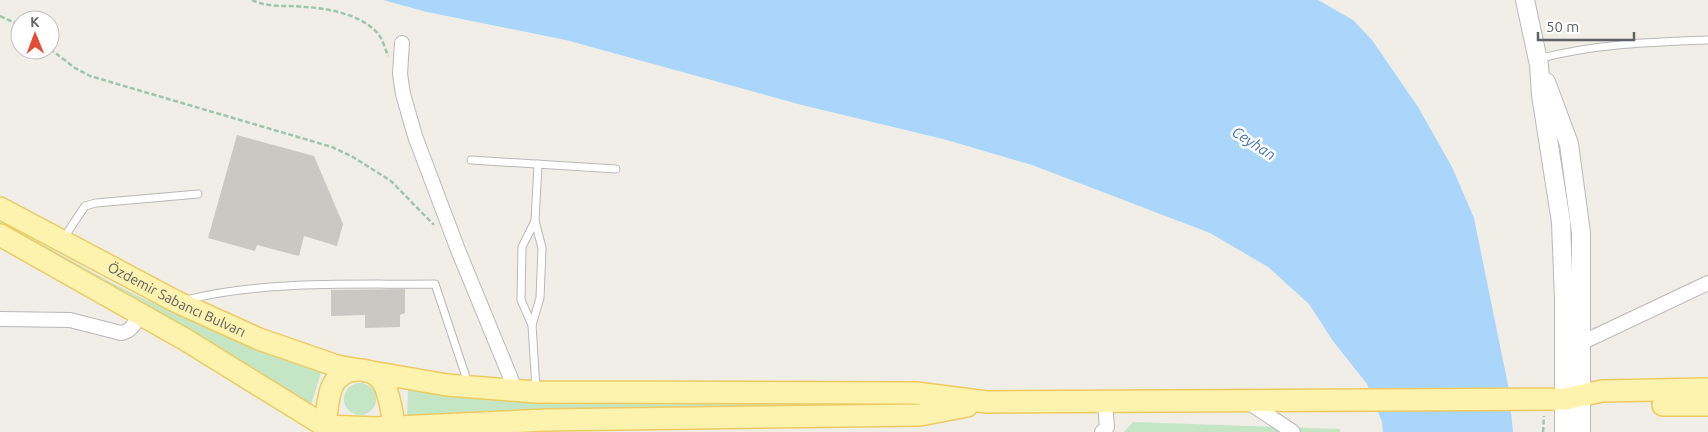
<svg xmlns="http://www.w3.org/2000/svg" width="1708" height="432" viewBox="0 0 1708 432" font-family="Ubuntu,sans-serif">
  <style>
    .green { fill: #c4e6c5 }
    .water { fill: #aad6fc }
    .building { fill: #cbc8c4 }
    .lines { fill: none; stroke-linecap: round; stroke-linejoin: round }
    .service-casing { stroke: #b7b8bc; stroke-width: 9 }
    .minor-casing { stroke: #b7b8bc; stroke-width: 16 }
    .tertiary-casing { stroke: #b7b8bc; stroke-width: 20 }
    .primary-casing { stroke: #edcb62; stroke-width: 24 }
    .path { stroke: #9dc7ab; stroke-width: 2.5; stroke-dasharray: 5 2.5; stroke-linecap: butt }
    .service { stroke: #fff; stroke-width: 7 }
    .minor { stroke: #fff; stroke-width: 14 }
    .tertiary { stroke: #fff; stroke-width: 18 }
    .primary { stroke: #fdf2ae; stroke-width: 21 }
    .labels { text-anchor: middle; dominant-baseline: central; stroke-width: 5; stroke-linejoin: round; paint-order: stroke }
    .street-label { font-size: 14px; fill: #5e6166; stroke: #fff }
    .water-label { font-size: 15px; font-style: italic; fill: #4576af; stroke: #fff }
  </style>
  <rect width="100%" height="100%" fill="#f0eee6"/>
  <g class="green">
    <path d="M0 220C37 241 73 262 110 282 178 317 250 345 321 373L311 405 244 363 0 226Z"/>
    <circle cx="360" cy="399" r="16"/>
    <path d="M408 390 550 403 928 399 929 405 407 418Z"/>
    <path d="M1133 422 1340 429V432H1124Z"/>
  </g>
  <path class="water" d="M383 0H1318L1353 20 1372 40 1418 107 1452 167 1474 218 1509 390 1513 432H1383L1382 422 1367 384 1333 341 1309 304 1268 267 1210 233 1032 165 947 140 802 105 566 40 427 12Z"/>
  <g class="building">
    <path d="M237 135 314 156 343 224 337 246 304 236 299 256 257 245 255 251 208 238Z"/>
    <path d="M405 289V313L400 315V327L365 328V315L331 316V290Z"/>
  </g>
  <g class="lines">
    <g class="service-casing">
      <g id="service">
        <path d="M1538 59C1594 44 1650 42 1708 40"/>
        <path d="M471 160 616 169"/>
        <path d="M63 239 85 206 96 203 198 194"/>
        <path d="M186 300C266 280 353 285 435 284L468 383"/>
        <path d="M532 325 521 300 522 247 535 221"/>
        <path d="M536 389 532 325 540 298 542 248 535 221 538 164"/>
      </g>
    </g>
    <g class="minor-casing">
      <g id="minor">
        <path d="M402 43 400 74 403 94 415 136 458 250 516 391"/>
        <path d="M0 319 70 320 121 333C131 332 135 323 140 314"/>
        <path d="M1581 343 1708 283"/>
        <path d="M1248 402 1293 432"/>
        <path d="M1102 432 1107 427 1105 403"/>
      </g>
    </g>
    <g class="tertiary-casing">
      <g id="tertiary">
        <path d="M1525 0 1539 65 1541 95 1561 222 1564 300V432"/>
        <path d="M1546 82 1569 144 1581 233V432"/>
      </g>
    </g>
    <g class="primary-casing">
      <g id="primary">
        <path id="s1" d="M0 208 177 302 259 339 337 366 447 385 536 392 916 393 987 402 1565 399 1602 391 1708 389"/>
        <path d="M0 235 186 340 325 426 330 432"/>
        <path d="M1663 405H1708"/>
        <path d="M325 426 376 428 547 420 920 415 967 406"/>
        <path d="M325 426C327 413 327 399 332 387 341 365 375 364 385 386 391 400 392 417 396 432"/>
      </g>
    </g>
    <g class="path">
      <path d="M252 0C269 8 287 5 305 7 329 8 368 16 381 38 384 44 386 51 388 56"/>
      <path d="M0 16 20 25"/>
      <path d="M50 49 75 68 90 76 332 147 353 157 391 181 434 225"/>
      <path d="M1543 432 1544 416"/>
    </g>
    <use href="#service" class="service"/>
    <use href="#minor" class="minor"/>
    <use href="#tertiary" class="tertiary"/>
    <use href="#primary" class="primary"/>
  </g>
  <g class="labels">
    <g class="street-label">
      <text stroke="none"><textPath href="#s1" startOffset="199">Özdemir Sabancı Bulvarı</textPath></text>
    </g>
    <g class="water-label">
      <text transform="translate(1254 143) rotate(33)">Ceyhan</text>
    </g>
  </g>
  <g transform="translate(35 35) rotate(359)"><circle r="24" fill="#ffffff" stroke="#bfc0c2"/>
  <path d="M0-4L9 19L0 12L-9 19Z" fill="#e44b38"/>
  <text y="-8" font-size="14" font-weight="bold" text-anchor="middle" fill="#5e6166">K</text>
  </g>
  <path d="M1538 32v8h96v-8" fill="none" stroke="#5e6166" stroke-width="2.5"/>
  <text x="1546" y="32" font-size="15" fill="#5e6166" stroke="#ffffff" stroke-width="4" paint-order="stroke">50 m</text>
</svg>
